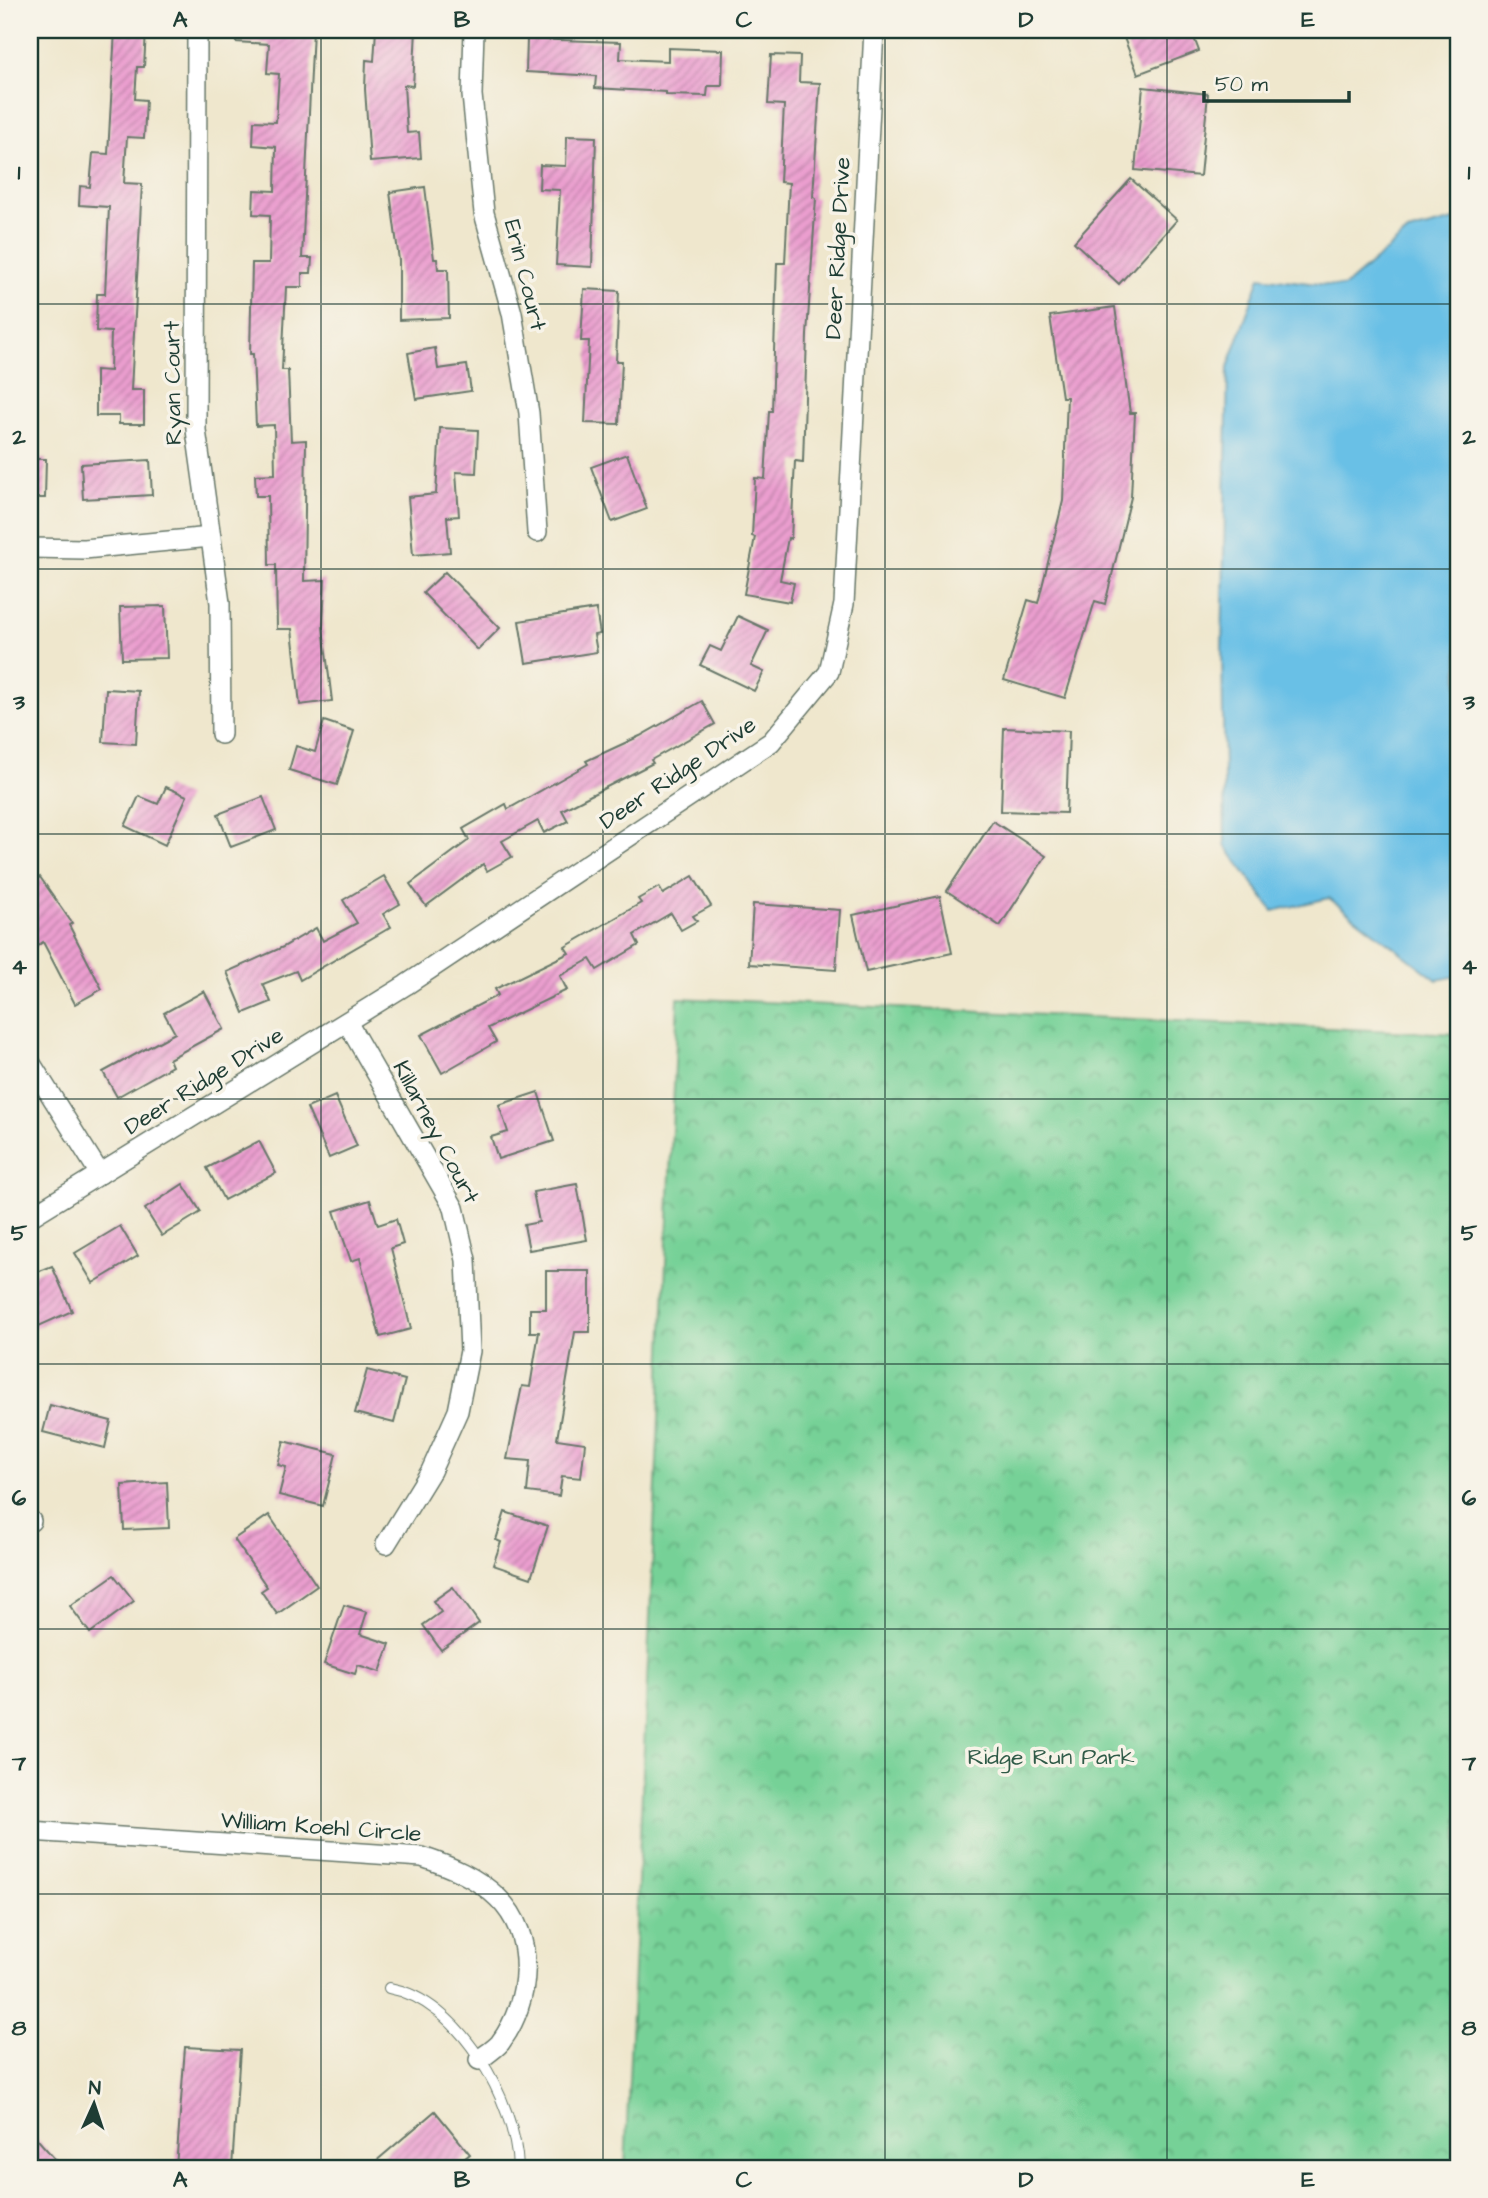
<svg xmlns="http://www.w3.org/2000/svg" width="1488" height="2198" viewBox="0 0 1488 2198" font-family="'Architects Daughter',sans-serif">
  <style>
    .park { fill: url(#park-crowns); stroke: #4a8766; stroke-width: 2 }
    .water { fill: #69c0e6; stroke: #447e8d; stroke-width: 2 }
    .building { fill: url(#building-hatch) }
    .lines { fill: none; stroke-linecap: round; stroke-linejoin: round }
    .service-casing { stroke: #68786a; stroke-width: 12 }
    .minor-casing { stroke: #68786a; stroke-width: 22 }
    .service { stroke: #fff; stroke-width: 10 }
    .minor { stroke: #fff; stroke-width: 19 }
    .grid { fill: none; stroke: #1f3d34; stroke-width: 2; stroke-opacity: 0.55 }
    .labels { text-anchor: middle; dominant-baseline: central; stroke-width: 7; stroke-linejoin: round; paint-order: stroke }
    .street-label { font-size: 23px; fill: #1f3d34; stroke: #f7f3e8 }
    .park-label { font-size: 23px; fill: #305b48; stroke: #f7f3e8 }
    .neatline { fill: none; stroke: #1f3d34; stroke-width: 2.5 }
    .grid-label { font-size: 23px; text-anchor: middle; font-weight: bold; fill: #1f3d34 }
  </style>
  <defs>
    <pattern id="park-crowns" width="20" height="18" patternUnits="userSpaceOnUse" patternTransform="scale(1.75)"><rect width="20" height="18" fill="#76d197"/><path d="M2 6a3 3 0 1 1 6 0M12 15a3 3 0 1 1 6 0" fill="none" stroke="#60ab7c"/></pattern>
    <pattern id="building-hatch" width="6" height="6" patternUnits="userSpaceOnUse" patternTransform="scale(1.75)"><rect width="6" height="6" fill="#eb9ecf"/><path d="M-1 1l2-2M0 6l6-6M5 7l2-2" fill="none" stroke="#be82a9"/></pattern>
  </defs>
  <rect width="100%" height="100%" fill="#f7f3e8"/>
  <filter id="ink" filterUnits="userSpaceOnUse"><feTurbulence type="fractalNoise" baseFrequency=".0143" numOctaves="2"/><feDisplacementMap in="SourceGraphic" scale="14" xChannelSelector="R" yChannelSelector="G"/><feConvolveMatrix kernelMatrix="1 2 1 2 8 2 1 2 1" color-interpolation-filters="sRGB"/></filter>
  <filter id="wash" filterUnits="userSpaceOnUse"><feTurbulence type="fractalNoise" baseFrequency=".00686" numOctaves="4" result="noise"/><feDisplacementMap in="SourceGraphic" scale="28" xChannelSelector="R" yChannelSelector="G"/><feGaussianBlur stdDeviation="1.57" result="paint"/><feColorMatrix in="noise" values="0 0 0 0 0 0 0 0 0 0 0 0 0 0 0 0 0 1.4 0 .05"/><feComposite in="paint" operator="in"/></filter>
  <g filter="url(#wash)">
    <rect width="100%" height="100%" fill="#efe7cd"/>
    <path class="park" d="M678 998 1458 1034V2168H625Z"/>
    <path class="water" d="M1458 219V976L1437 980 1329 898 1273 911 1225 845 1222 650 1228 367 1260 277 1344 287 1408 232Z"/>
    <g id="blocks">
      <g class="building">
        <path d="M115 30H146L144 67H137L135 99 146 100 144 138 127 137 124 183 142 184 131 390H144V424H119V416H96V370L110 371 111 332 96 331 97 294H105L109 207 79 205 80 186 90 187 93 153 108 154Z"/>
        <path d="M237 30H313L302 258H312L311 273H302V287H286L282 370H288L291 441 306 440 304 581 325 580 323 628 332 701 300 705 292 629H277L276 565H269L268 496H256L255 475 275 474 274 425 256 426 253 354H250L252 263H269L270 215 253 214 254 190 275 191 276 147 253 145 254 121 276 122 279 74 267 73 269 44 236 42Z"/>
        <path d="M376 30H416L413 86 404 85 407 133 419 132 421 158 370 162 365 89 366 60 374 61Z"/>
        <path d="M1121 30H1191L1199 51 1138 74Z"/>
        <path d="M527 39 621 42 620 59 668 61V48L723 50 722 86H708L707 96 666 95V92L595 88 596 76 526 72Z"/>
        <path d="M771 55 800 56 799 82 820 83 813 197 816 198 807 335 803 462 795 461 791 539 788 538 780 580 794 583 790 602 744 594 755 537 752 536 755 478 765 479 769 411H772L777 263H785L789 183 780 182 784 105 768 104Z"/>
        <path d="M1143 87 1208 94 1200 176 1135 170Z"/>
        <path d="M567 136 596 137 592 267 556 265 560 190 539 189 540 165 566 166Z"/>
        <path d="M1131 179 1177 220 1119 284 1074 242Z"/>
        <path d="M425 187 434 259H437L438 269H448L449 318 399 320V260L390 192Z"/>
        <path d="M584 289 619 291 616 361H622L619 424 585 423 589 341H581Z"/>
        <path d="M1115 307 1130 413H1135L1131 497 1105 604 1095 601 1065 698 1004 680 1028 600 1038 603 1063 501 1067 397H1062L1050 316Z"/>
        <path d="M435 348 438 369 467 365 471 391 416 399 408 353Z"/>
        <path d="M440 428 478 430 476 473 456 472 459 516 447 517 450 552 413 555 408 497 436 494Z"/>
        <path d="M627 454 647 509 612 522 591 467Z"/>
        <path d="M30 459H46L45 498H30Z"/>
        <path d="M150 460 152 495 83 499 81 464Z"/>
        <path d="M445 572 500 628 478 650 423 593Z"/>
        <path d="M165 606 167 658 122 659 120 607Z"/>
        <path d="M596 609 600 634 594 635 597 652 526 663 519 621Z"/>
        <path d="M738 616 768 630 751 666 764 672 754 691 700 665 710 646 721 651Z"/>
        <path d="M106 689 139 691 136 744 103 742Z"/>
        <path d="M702 701 715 724 651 760 653 763 562 810 568 821 544 833 538 821 502 841 512 857 487 871 483 864 426 906 410 884 469 840 463 829 506 804 508 809 588 764 586 761 640 736Z"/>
        <path d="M324 721 354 731 337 785 289 770 296 746 315 752Z"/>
        <path d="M1004 728 1069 731 1066 813 1001 811Z"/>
        <path d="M166 787 187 796 165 845 125 826 139 796 158 804Z"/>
        <path d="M263 797 276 830 231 847 218 814Z"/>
        <path d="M993 821 1046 856 1000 926 947 891Z"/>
        <path d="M384 876 400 904 383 914 391 927 300 980 296 971 263 984 271 1002 244 1013 227 972 283 947 316 928 323 941 357 923 343 900Z"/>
        <path d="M693 876 711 906 693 916 697 921 681 930 671 913 634 935 639 945 597 970 590 959 560 976 567 990 488 1028 496 1042 442 1073 421 1035 498 995 495 989 569 953 565 947 641 903 638 899 659 887 663 894Z"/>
        <path d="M40 877 72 923 69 925 102 989 75 1004 43 942 30 951V884Z"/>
        <path d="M940 896 952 953 866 972 853 915Z"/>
        <path d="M753 904 840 910 836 970 749 964Z"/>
        <path d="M204 991 224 1029 169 1059 172 1066 117 1097 103 1072 175 1033 164 1013Z"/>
        <path d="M538 1092 554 1141 498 1159 491 1137 508 1132 499 1105Z"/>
        <path d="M335 1096 357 1146 329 1158 307 1108Z"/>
        <path d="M259 1141 276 1173 224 1200 207 1168Z"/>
        <path d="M183 1184 201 1212 162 1236 145 1209Z"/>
        <path d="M577 1184 587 1240 529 1250 524 1225 539 1222 533 1192Z"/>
        <path d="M370 1200 378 1225 396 1219 403 1244 391 1248 411 1329 380 1337 360 1258 351 1261 334 1211Z"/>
        <path d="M120 1226 138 1256 93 1283 75 1253Z"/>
        <path d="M52 1266 72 1311 30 1330V1275Z"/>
        <path d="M546 1271H590V1332H575L557 1439 585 1443 581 1478 562 1476 559 1496 527 1492 530 1461 507 1459 522 1386 530 1387 539 1332H530V1309H546Z"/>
        <path d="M367 1370 405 1380 394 1423 355 1413Z"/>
        <path d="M50 1405 111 1421 105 1448 43 1432Z"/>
        <path d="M284 1441 336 1454 323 1506 279 1495 286 1467 278 1465Z"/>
        <path d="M167 1482 169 1528 124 1530 122 1485Z"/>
        <path d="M505 1512 548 1526 531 1578 493 1565 501 1542 496 1540Z"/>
        <path d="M269 1515 317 1586 277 1614 261 1591 267 1587 234 1539Z"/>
        <path d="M114 1575 134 1601 90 1633 70 1606Z"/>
        <path d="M453 1587 479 1623 441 1650 423 1625 441 1612 433 1601Z"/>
        <path d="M344 1605 367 1612 360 1634 390 1644 380 1672 358 1665 355 1674 324 1664Z"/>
        <path d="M185 2047 240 2050 232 2168H176Z"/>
        <path d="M435 2111 470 2154 453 2168H368Z"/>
        <path d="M30 2131 63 2168H30Z"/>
      </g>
    </g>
  </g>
  <g filter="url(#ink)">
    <use href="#blocks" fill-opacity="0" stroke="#68786a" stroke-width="2"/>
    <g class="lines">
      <g class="service-casing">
        <path id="service" d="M389 1988C459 2000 516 2101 518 2168"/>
      </g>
      <g class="minor-casing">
        <g id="minor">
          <path d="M197 30 196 430 220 603 221 734"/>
          <path d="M474 30 472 95 484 213 512 313 529 413 537 532"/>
          <path d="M30 548 84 549 211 537"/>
          <path d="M347 1022 454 1208 466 1260 470 1351 458 1411 431 1471 386 1544"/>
          <path d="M30 1062 100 1174"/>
          <path d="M30 1217 406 985 771 742 829 672 844 604 874 30"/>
          <path d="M30 1520 31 1521"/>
          <path d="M30 1831 422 1857C449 1866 477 1877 498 1898 537 1936 531 2002 500 2043 495 2049 485 2055 479 2060"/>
        </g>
      </g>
      <use href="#service" class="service"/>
      <use href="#minor" class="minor"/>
    </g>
  </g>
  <path class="grid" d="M321 30V2168M603 30V2168M885 30V2168M1167 30V2168M30 304H1458M30 569H1458M30 834H1458M30 1099H1458M30 1364H1458M30 1629H1458M30 1894H1458"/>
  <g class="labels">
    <g class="street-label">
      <text transform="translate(838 248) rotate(-87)">Deer Ridge Drive</text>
      <text transform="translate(525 275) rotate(76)">Erin Court</text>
      <text transform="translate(173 383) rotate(-91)">Ryan Court</text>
      <text transform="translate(678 773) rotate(-34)">Deer Ridge Drive</text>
      <text transform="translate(204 1081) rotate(-32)">Deer Ridge Drive</text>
      <text transform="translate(436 1132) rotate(62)">Killarney Court</text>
      <text transform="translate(321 1827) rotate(4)">William Koehl Circle</text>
    </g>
    <g class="park-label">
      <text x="1051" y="1757">Ridge Run Park</text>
    </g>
  </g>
  <rect width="1488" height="2198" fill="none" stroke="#f7f3e8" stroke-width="77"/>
  <g transform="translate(94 2104) rotate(3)" stroke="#f7f3e8" stroke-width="5" paint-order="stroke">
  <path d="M0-5L12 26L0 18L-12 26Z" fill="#1f3d34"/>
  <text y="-10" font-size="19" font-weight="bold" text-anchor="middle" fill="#1f3d34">N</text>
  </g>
  <path d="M1204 91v10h145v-10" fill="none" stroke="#1f3d34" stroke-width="3.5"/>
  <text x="1215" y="91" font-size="21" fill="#1f3d34" stroke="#f7f3e8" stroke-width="5" paint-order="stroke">50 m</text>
  <rect x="38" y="38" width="1412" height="2122" class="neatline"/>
  <g class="grid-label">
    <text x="180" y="27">A</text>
    <text x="462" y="27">B</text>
    <text x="744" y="27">C</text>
    <text x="1026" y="27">D</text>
    <text x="1308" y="27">E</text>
    <text x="19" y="179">1</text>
    <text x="1469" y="179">1</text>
    <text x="19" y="444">2</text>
    <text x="1469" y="444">2</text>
    <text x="19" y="709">3</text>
    <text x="1469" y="709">3</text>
    <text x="19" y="974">4</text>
    <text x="1469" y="974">4</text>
    <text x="19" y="1240">5</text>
    <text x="1469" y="1240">5</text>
    <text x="19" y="1505">6</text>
    <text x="1469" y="1505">6</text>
    <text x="19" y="1770">7</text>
    <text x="1469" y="1770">7</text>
    <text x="19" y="2035">8</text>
    <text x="1469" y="2035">8</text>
    <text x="180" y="2187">A</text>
    <text x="462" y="2187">B</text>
    <text x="744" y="2187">C</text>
    <text x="1026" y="2187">D</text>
    <text x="1308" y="2187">E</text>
  </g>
</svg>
